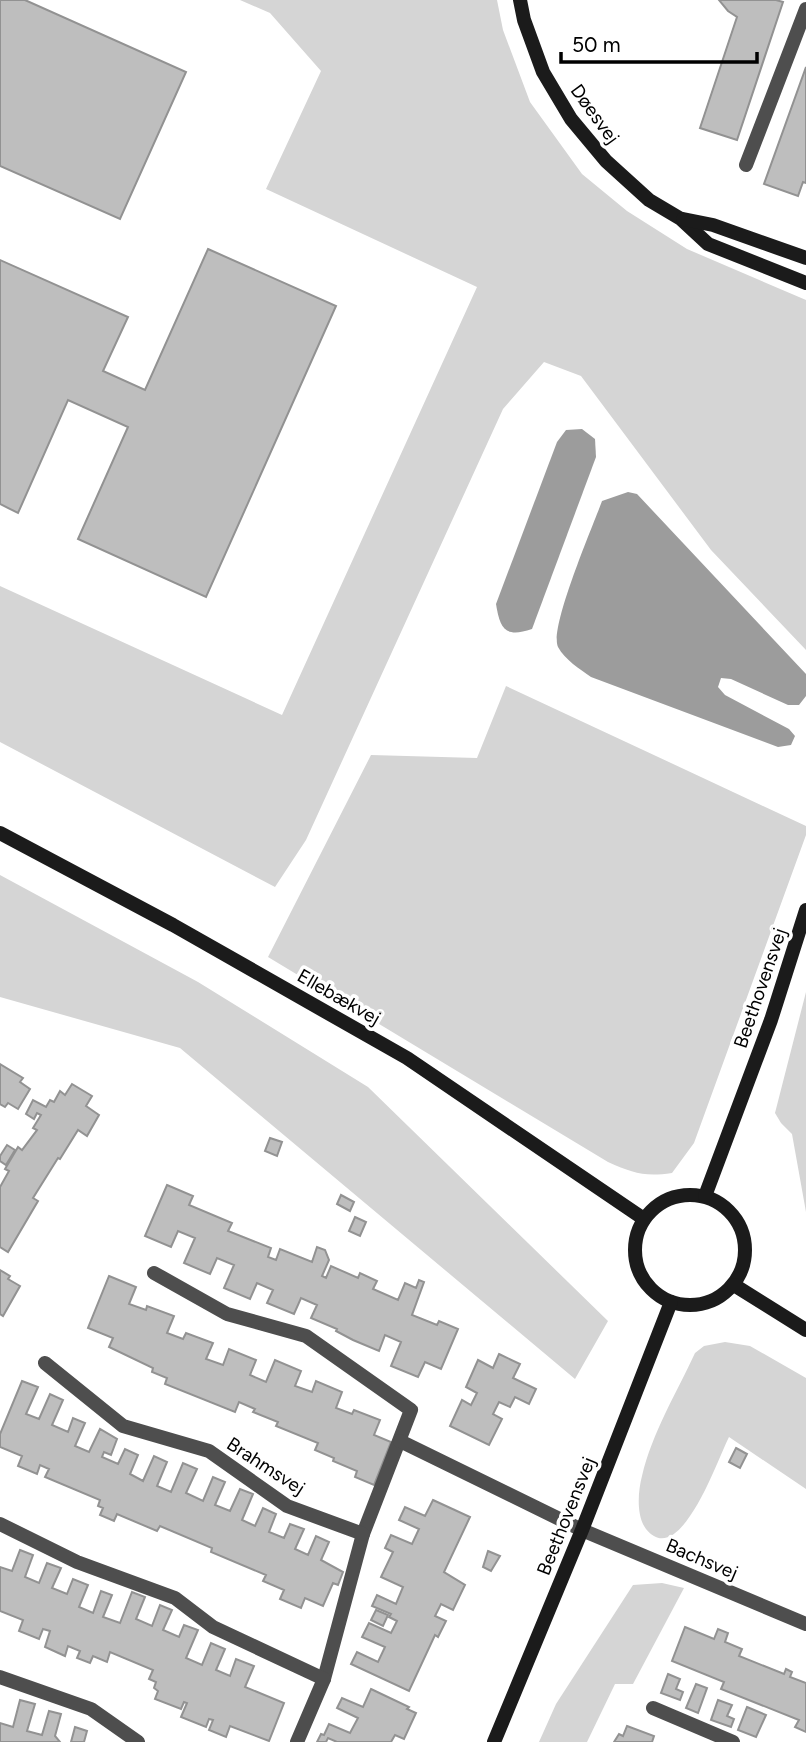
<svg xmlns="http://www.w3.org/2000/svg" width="806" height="1742" viewBox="0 0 806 1742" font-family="Figtree,sans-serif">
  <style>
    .green { fill: #d5d5d5 }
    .water { fill: #9c9c9c }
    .building { fill: #bebebe; stroke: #929292; stroke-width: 2 }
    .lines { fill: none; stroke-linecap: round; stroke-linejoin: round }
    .street { stroke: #4e4e4e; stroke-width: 14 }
    .secondary { stroke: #1b1b1b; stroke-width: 14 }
    .labels { text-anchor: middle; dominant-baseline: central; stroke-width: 7; stroke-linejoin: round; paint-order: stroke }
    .street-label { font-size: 19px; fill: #000; stroke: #fff }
  </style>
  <rect width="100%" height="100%" fill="#fff"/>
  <g class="green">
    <path d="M240 0H497L503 30 530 102 582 174 627 211 687 249 806 300V650L711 550 581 376 544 362 503 409 306 840 275 887 0 742V586L282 715 477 287 266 189 321 71 270 13Z"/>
    <path d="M506 686 806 826V835L694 1143 672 1173C644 1177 633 1173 608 1162L268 957 371 755 477 758Z"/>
    <path d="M0 875 198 982 368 1087 608 1321 575 1379 180 1048 0 997Z"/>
    <path d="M806 992V1212L792 1134 781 1123 775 1113Z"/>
    <path d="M725 1342 750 1346 806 1378V1489L729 1437C718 1458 680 1571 646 1529 636 1516 638 1491 642 1476 652 1433 677 1392 695 1353L704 1346Z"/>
    <path d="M662 1583 684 1588 633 1684H615L587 1742H539L556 1704 633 1585Z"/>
  </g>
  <g class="water">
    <path d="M582 429 595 439 596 457 532 629C505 638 500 629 496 604L557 442 566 430Z"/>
    <path d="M628 492 637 494 806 674V696L799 705H788L731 679 721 678 718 687 725 695 789 729 795 736 791 745 778 747 591 677C580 669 565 660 558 647 549 628 593 526 602 501Z"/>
  </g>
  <g class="building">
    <path d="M0 0H25L186 72 120 219 0 166Z"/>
    <path d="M719 0H776L783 2 737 140 700 128 737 17 728 11Z"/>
    <path d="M806 67V183L803 182 798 196 764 184Z"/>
    <path d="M208 249 336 306 206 597 78 539 128 427 68 400 18 513 0 504V260L128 317 103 371 145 390Z"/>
    <path d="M0 1064 23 1078 20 1082 30 1089 18 1109 8 1103 5 1107 0 1104Z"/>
    <path d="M72 1084 92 1096 86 1106 99 1115 87 1136 78 1130 60 1159 58 1158 33 1198 38 1201 8 1252 0 1247V1187L9 1171 5 1169 18 1147 22 1150 37 1130 33 1128 41 1115 37 1113 34 1119 26 1114 33 1100 46 1107 50 1100 54 1102 60 1091 65 1095Z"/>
    <path d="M270 1138 282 1142 277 1156 265 1151Z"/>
    <path d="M7 1145 15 1150 6 1165 0 1161V1156Z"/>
    <path d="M167 1185 193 1196 189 1205 232 1223 228 1231 271 1248 268 1257 276 1260 280 1249 312 1262 317 1247 325 1250 329 1260 322 1276 326 1278 331 1266 358 1278 360 1273 377 1281 373 1289 398 1300 405 1283 416 1288 419 1280 424 1282 412 1315 437 1325 439 1321 458 1329 441 1369 425 1362 418 1377 391 1366 401 1342 385 1335 379 1351 353 1340 336 1331 337 1329 311 1318 317 1305 301 1298 294 1314 267 1303 273 1290 257 1283 250 1299 224 1288 234 1265 217 1258 210 1274 184 1263 195 1238 178 1231 171 1247 145 1236Z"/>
    <path d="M341 1195 354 1202 350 1211 337 1204Z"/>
    <path d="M355 1217 366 1222 360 1236 349 1231Z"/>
    <path d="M0 1270 10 1276 8 1279 20 1286 3 1316 0 1314Z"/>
    <path d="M109 1276 136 1287 129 1304 146 1310 147 1306 174 1316 167 1333 183 1339 186 1333 213 1343 206 1359 223 1365 229 1349 256 1360 250 1375 266 1382 275 1360 301 1371 295 1386 312 1392 316 1381 342 1392 336 1408 352 1414 354 1410 380 1420 374 1435 391 1442 374 1485 355 1477 357 1471 333 1461 334 1458 315 1450 318 1443 276 1426 278 1422 253 1412 255 1409 239 1402 235 1412 165 1384 167 1378 152 1372 153 1368 109 1347 113 1338 88 1328Z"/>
    <path d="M499 1354 520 1364 513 1378 536 1389 529 1404 515 1397 510 1407 499 1402 493 1414 502 1419 489 1445 450 1426 462 1400 471 1405 477 1393 466 1387 478 1360 493 1368Z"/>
    <path d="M22 1381 38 1387 26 1414 39 1419 50 1394 63 1400 52 1425 68 1432 73 1418 85 1423 75 1446 89 1452 100 1429 117 1439 111 1455 104 1452 102 1457 118 1464 125 1449 138 1455 130 1474 143 1481 154 1456 167 1462 157 1486 171 1492 183 1463 197 1469 186 1493 203 1501 213 1477 225 1482 215 1505 230 1511 240 1489 253 1494 242 1520 255 1526 263 1508 276 1514 269 1532 284 1538 290 1524 304 1529 295 1549 308 1555 316 1536 329 1542 321 1560 343 1572 338 1585 333 1583 323 1606 305 1598 301 1608 280 1599 284 1590 263 1581 266 1575 211 1552 212 1548 160 1526 157 1531 117 1514 114 1521 100 1515 103 1508 98 1506 100 1500 45 1477 49 1469 40 1465 37 1474 18 1466 22 1456 0 1447V1434Z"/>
    <path d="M736 1448 747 1454 740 1468 729 1462Z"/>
    <path d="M433 1500 470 1517 444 1572 465 1585 453 1610 441 1604 435 1616 446 1621 438 1637 435 1635 409 1691 351 1664 357 1652 378 1662 385 1647 362 1637 369 1623 391 1633 397 1621 389 1617 391 1614 372 1606 377 1595 396 1604 403 1587 381 1577 393 1552 385 1548 391 1535 412 1544 419 1529 399 1520 405 1507 425 1516Z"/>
    <path d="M20 1550 33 1555 25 1577 39 1583 47 1563 61 1568 52 1588 67 1594 73 1579 88 1585 79 1607 93 1613 101 1591 112 1595 103 1617 120 1623 132 1592 145 1597 136 1619 152 1626 160 1605 172 1610 163 1630 179 1637 184 1625 198 1630 186 1658 202 1665 211 1643 225 1649 216 1670 230 1676 236 1659 254 1666 245 1687 284 1703 269 1741 230 1726 226 1737 209 1730 213 1720 209 1719 206 1727 181 1717 187 1703 184 1702 181 1709 155 1699 158 1691 154 1688 156 1682 149 1679 153 1670 110 1652 107 1662 93 1656 90 1663 77 1658 80 1651 68 1646 65 1656 45 1647 50 1631 43 1629 39 1639 19 1631 23 1620 0 1611V1567L12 1571Z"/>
    <path d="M488 1551 500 1556 491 1571 483 1567Z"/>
    <path d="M376 1610 388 1615 383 1626 371 1620Z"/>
    <path d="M685 1627 714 1639 718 1629 728 1633 725 1642 742 1649 739 1656 784 1674 786 1669 792 1672 790 1677 806 1683V1732L795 1727 799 1720 721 1689 724 1682 672 1661Z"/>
    <path d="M668 1674 680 1679 676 1689 683 1692 680 1700 661 1693Z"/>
    <path d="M696 1684 707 1688 698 1713 686 1708Z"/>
    <path d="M371 1689 409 1707 407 1709 416 1713 404 1739 395 1735 391 1742H337L328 1738 326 1742H317L321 1734 324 1735 329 1724 350 1733 358 1718 337 1708 342 1698 363 1707Z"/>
    <path d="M20 1700 35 1704 27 1731 42 1735 49 1711 61 1714 55 1736 60 1742H0V1723L13 1727Z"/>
    <path d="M718 1700 732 1705 727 1716 734 1719 731 1727 711 1720Z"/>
    <path d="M747 1707 766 1715 756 1737 738 1730Z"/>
    <path d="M627 1726 654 1736 652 1742H614L619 1734 623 1736Z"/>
    <path d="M75 1727 87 1731 84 1742H71Z"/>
  </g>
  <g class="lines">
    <g class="street">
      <path d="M746 165 806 9"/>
      <path d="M154 1273 227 1314 306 1336 411 1410 363 1534 324 1679 297 1742"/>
      <path d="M45 1363 123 1426 209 1451 287 1506 363 1534"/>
      <path d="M400 1441 582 1530 806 1624"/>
      <path d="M0 1524 77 1562 175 1598 213 1627 324 1679"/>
      <path d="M0 1677 91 1709 138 1742"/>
      <path d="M653 1708 733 1742"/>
    </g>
    <g class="secondary">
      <path d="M520 0 524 20 543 72 571 119 606 161 649 200 681 219 708 244 806 283"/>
      <path d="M683 219 713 225 806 258"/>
      <path d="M0 833 173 925 407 1058 644 1219"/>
      <circle cx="690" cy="1250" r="55"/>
      <path d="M705 1196 771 1020 806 910"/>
      <path d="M734 1285 806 1330"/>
      <path d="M494 1742 582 1530 671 1302"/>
    </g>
  </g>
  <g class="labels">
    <g class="street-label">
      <text transform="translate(595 114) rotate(54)">Døesvej</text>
      <text transform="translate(760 988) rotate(-71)">Beethovensvej</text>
      <text transform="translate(339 997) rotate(30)">Ellebækvej</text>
      <text transform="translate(266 1466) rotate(33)">Brahmsvej</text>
      <text transform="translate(566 1516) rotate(-68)">Beethovensvej</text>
      <text transform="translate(702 1559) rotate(23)">Bachsvej</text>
    </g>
  </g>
  <path d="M561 52v10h196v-10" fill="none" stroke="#000000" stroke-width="3.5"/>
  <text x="572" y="52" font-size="21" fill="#000000" stroke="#ffffff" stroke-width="5" paint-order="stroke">50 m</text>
</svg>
